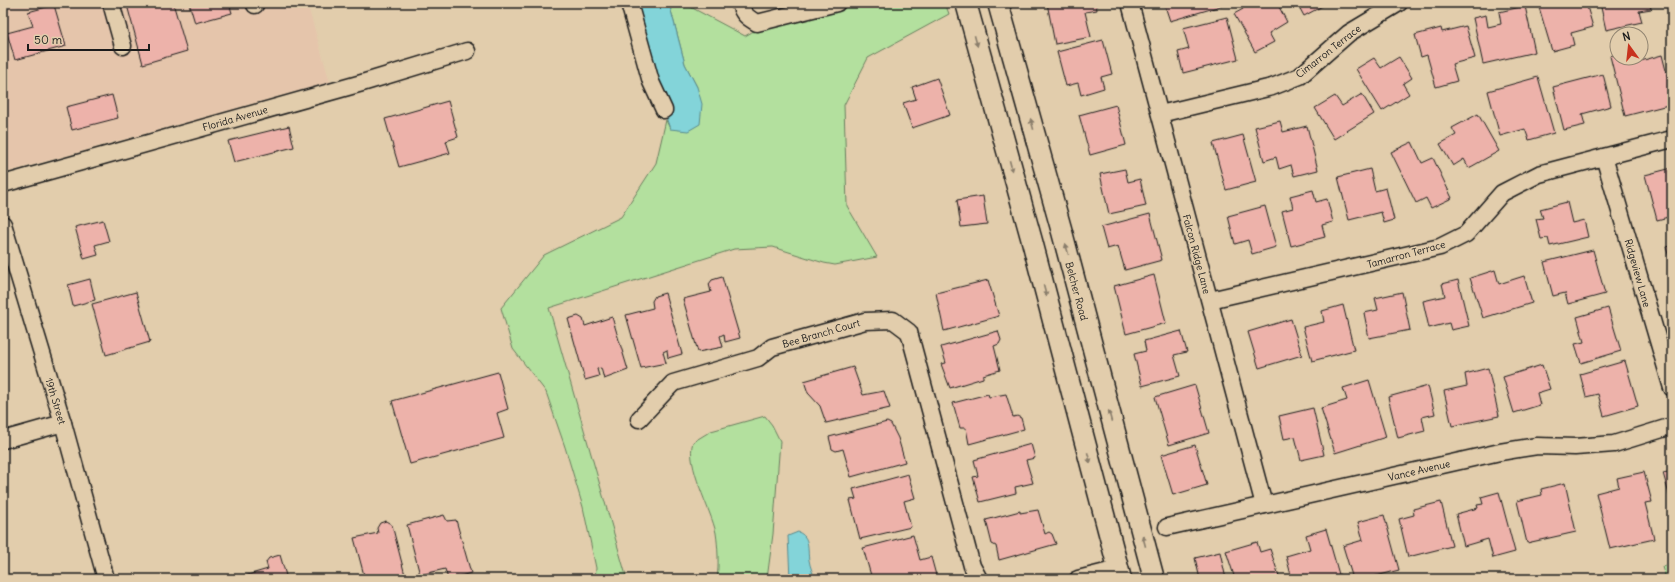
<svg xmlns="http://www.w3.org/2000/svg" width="1675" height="582" font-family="Delius,sans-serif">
<rect width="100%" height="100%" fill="#e2cdac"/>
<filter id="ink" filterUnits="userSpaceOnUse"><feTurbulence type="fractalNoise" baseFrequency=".025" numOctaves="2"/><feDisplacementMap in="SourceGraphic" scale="8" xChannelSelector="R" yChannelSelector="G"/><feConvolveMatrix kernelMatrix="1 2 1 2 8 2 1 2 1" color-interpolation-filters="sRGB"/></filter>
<g filter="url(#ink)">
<path fill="#e5c5ab" d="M3,3h304l23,79 -326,91z"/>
<g fill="#b3e09e" stroke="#687e5d">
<path d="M669,3h14l62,33 58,-33h142l4,11 -81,44 -24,47 3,101 30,51 -42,8 -11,-2 -51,-16 -39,2 -185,59 78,271h-32l1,-11 -13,-61 -18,-60 -19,-55 -33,-43 -12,-41 43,-53 77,-38 35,-54 10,-43 4,9 27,-42 -12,-23z"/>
<path d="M765,416l7,9 8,16 -7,93 -6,45h-50c2,-13 1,-33 -1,-46 -5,-24 -31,-68 -23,-91l18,-11z"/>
<path d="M1672,564v15h-6l-4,-12z"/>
</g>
<g fill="#83d4d9" stroke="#5a8a8d">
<path d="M628,3h41l16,61 12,23 5,17 -2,20 -12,7 -18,-2z"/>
<path d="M798,532c13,5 9,18 11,28 1,7 4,13 6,19h-25l-2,-43z"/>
</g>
<g fill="#edb2aa" stroke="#1c1c1c">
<path d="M135,3h38l14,48 -44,13 -16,-59z"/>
<path d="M189,3h40l3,10 -37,10z"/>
<path d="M1047,3h49l1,7 -12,2 6,25 -36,7z"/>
<path d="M1164,3h56l1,3 -51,15z"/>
<path d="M1240,3h37l10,19 -18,11 5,9 -19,10 -21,-38 9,-5z"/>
<path d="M1297,3h31l-24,13z"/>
<path d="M1541,3h45l7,24 -22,6 3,12 -22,6 -14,-47z"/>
<path d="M1600,3h50l1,6 -12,2 3,11 -36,8z"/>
<path d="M54,5l12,41 -51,14 -8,-27 26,-7 -5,-14z"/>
<path d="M1525,6l10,46 -52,12 -10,-46 13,-3 2,12 13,-3 -2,-12z"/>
<path d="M1227,17l11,42 -55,14 -5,-21 11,-3 -6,-21z"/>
<path d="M1466,26l9,32 -23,6 5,17 -21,6 -9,-32 -6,2 -6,-22 26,-7 1,4z"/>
<path d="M1103,40l9,34 -11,3 3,11 -23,7 -3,-12 -12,3 -9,-34z"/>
<path d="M1617,54v4h19l1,4 25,-7 10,39v10l-47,12 -15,-60z"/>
<path d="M1399,57l13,21 -9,6 6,10 -27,17 -26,-42 18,-11 7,10z"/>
<path d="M1603,74l8,32 -29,8 3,11 -21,5 -11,-43z"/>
<path d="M1538,77l16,56 -25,7 -4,-11 -25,7 -12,-45z"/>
<path d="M937,78l13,37 -38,13 -9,-25 13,-4 -4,-12z"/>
<path d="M1362,94l12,20 -40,25 -19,-31 20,-12 7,10z"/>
<path d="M112,95l6,23 -46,12 -6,-23z"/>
<path d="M448,101l10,36 -12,4 4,12 -51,14 -14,-48z"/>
<path d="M1116,105l10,40 -36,10 -11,-40z"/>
<path d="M1478,114l21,37 -30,17 -5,-9 -11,7 -13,-22 16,-9 -4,-7z"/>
<path d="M1280,121l3,11 24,-6 11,44 -24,6 -3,-11 -12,4 -3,-12 -12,4 -9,-34z"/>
<path d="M289,126l5,21 -60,15 -6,-21z"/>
<path d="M1243,135l13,47 -30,8 -13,-47z"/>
<path d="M1412,142l10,21 11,-5 19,40 -21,10 -5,-10 -10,5 -25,-51z"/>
<path d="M1672,168v48l-15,4 -12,-45z"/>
<path d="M1125,169l3,13 12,-3 6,27 -37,8 -9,-40z"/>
<path d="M1370,169l5,22 11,-3 8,32 -10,3 -3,-11 -32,8 -11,-43z"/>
<path d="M1313,190l3,12 11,-3 6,23 -11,3 3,12 -34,9 -9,-35 11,-3 -3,-12z"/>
<path d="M983,196l4,28 -26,3 -4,-27z"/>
<path d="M1567,202l5,21 12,-3 4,17 -38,9 -2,-8 -7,1 -5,-20 7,-1 -3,-9z"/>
<path d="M1265,206l11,41 -24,7 -4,-14 -13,4 -7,-28z"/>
<path d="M1150,214l12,46 -37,10 -7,-24 -11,3 -6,-22z"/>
<path d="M103,220l6,21 -14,4 3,10 -14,4 -9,-32z"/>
<path d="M1672,245v23l-6,-21z"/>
<path d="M1593,250l12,44 -37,10 -3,-11 -12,3 -9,-34z"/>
<path d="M1495,270l4,14 25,-8 8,27 -49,15 -13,-40z"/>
<path d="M1154,275l12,48 -40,11 -12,-48z"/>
<path d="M722,277l18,61 -15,4 -1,-8 -4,2 3,11 -25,5 -15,-53 28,-7 -2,-8 3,-4z"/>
<path d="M90,279l5,21 -22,6 -5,-21z"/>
<path d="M988,280l11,36 -55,15 -8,-38z"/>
<path d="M1458,280l11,46 -18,4 -2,-7 -20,5 -6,-27 22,-5 -3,-12z"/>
<path d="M136,292l14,50 -44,13 -14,-51z"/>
<path d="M1402,292l8,38 -41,8 -5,-25 14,-3 -3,-12z"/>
<path d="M665,293l17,61 -14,4 -1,-8 -4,2 3,11 -25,5 -15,-53 27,-7 -1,-7 3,-5z"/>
<path d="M1343,305l11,45 -42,11 -9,-34 21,-5 -2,-11z"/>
<path d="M1608,308l13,43 -40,12 -6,-19 9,-2 -7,-25z"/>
<path d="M578,316l5,3 2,7 27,-9 16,53 -24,9 -3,-11 -4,1 2,7 -14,4 -17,-61z"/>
<path d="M1291,319l11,36 -43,13 -11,-36z"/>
<path d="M998,331l3,9 -2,4 -5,2 6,24 -17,5v3l-33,10 -9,-24 5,-1 -5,-16z"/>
<path d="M1181,331l6,21 -13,3 6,21 -38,10 -8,-32 12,-3 -2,-10z"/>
<path d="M1625,361l13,45 -34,10 -6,-22 -12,3 -6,-23z"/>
<path d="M1542,365l8,24 -13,4 3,12 -26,8 -11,-36z"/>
<path d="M853,367l10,28 21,-4 6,17 -64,15 -6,-17 -12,-13 -4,-12z"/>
<path d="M1488,368l11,48 -47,10 -8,-35 23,-5 -2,-12z"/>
<path d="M498,372l10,37 -11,4 7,25 -94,26 -18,-63z"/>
<path d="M1369,380l17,57 -51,16 -14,-45 26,-8 -4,-12z"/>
<path d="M1195,385l14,48 -40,12 -14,-48z"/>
<path d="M1428,386l7,28 -13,3 3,14 -27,7 -10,-41z"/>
<path d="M988,394l1,3 17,-3 7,23 4,-1 4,2 3,11 -55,15 -3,-16h-6l-7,-25z"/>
<path d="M1313,408l11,47 -23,5 -6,-23 -11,2 -5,-23z"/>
<path d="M887,422l4,2 7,14 7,24 -54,15 -8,-28 -7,2 -4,-2 -3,-12z"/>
<path d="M1031,444l4,14 -9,2 7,23 -18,4 1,6 -36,9 -7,-25 5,-1 -4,-16z"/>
<path d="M1195,445l12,40 -34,10 -12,-40z"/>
<path d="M1672,471v34l-9,-32z"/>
<path d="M1644,472l8,30 -7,1 9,36 -44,10 -14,-56 23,-6 -2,-9z"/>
<path d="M908,474l7,24 -11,3 7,26 -51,12 -10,-39 6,-1 -3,-10z"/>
<path d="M1565,483l11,49 -49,11 -10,-42 25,-6 -1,-6z"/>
<path d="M1499,492l16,60 -22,6 -5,-19 -24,7 -8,-32 22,-6 -1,-3 6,-1 -2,-7z"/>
<path d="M1441,502l11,44 -44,11 -9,-38 15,-4 -1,-6z"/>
<path d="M1038,510l7,24 4,-2 3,2 4,10 -57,16 -3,-14 -4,-2 -6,-24 34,-9v2z"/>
<path d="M444,515l3,6 9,-1 15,53 -21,6h-2l-3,-10 -25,6 -13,-50z"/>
<path d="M1384,515l15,55 -34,9h-12l-10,-33 20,-6 -5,-18z"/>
<path d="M386,521l6,4 14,54h-41l-11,-41 24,-5 -1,-5 3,-5z"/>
<path d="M1326,529l14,49 -5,1h-30l-1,-4 -12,4 -6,-23 24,-7 -4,-14z"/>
<path d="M913,535l7,25 11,-3 6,22h-65l-9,-31z"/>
<path d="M1257,542l3,10 10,-3 10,30h-45l-9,-28z"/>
<path d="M1220,552l6,27h-26l-5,-21z"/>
<path d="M280,555l7,24h-46v-2l27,-8 -2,-7 3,-4z"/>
</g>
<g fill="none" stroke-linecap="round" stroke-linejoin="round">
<g stroke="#1c1c1c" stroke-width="19">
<g id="minor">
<path d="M111,3l12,43"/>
<path d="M255,3v2"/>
<path d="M629,3l22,79 13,28"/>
<path d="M740,3c2,11 8,15 17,20l80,-20"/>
<path d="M1130,3l134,502"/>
<path d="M1160,114l112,-27 28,-11 49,-43 50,-30"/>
<path d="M1604,157l68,231"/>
<path d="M3,184l359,-101 105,-32"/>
<path d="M3,224l60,199 43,156"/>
<path d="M1210,300l230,-53 26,-13 36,-41 37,-19 133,-35"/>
<path d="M639,419l34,-36 85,-25 14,-11 93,-26 28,-1 16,12 63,234 7,13"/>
<path d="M3,440l60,-17"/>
<path d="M1167,527l333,-75 37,-6 38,1 39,-3 58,-18"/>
<path d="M1078,579l40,-10"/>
</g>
</g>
<g stroke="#1c1c1c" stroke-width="23">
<g id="major">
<path d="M966,3l66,238 89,338"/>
<path d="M998,3l64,229 92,347"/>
</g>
</g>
<use href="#minor" stroke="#e2cdac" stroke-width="16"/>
<use href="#major" stroke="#e2cdac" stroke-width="20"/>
</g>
<defs><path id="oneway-solid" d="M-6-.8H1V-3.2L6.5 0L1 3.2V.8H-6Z"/></defs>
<g fill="#897d6b">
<use href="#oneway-solid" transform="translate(976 41) rotate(75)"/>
<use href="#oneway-solid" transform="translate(1032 124) rotate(-106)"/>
<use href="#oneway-solid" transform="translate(1011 166) rotate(75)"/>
<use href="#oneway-solid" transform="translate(1067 249) rotate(-105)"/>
<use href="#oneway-solid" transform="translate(1045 291) rotate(75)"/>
<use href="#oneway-solid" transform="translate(1110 416) rotate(-105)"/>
<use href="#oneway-solid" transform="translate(1089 458) rotate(75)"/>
<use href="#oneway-solid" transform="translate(1144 541) rotate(-105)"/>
</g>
</g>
<g text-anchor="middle" stroke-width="3" stroke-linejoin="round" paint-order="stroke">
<g font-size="10" fill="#1c1c1c" stroke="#e2cdac">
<text transform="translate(1328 51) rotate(-38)" y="4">Cimarron Terrace</text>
<text transform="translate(235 118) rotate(-16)" y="4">Florida Avenue</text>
<text transform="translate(1197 254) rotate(75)" y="4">Falcon Ridge Lane</text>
<text transform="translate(1406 254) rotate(-15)" y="4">Tamarron Terrace</text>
<text transform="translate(1638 273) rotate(74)" y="4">Ridgeview Lane</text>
<text transform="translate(1077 291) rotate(75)" y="4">Belcher Road</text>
<text transform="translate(821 333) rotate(-16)" y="4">Bee Branch Court</text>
<text transform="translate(56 401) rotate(73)" y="4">19th Street</text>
<text transform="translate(1419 470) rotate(-13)" y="4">Vance Avenue</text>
</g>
</g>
<rect width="1675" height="582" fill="none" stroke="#e2cdac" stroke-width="16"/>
<rect x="8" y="8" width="1659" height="566" fill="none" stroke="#1c1c1c" stroke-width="1.5" filter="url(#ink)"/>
<g transform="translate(1629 46) rotate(345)"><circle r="19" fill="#e2cdac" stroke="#938672"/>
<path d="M0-3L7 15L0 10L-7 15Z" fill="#c8321e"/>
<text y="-6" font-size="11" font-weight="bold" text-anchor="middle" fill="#1c1c1c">N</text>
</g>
<path d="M28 44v6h121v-6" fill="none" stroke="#1c1c1c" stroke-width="2"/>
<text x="34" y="44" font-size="12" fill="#1c1c1c" stroke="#e2cdac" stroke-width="3" paint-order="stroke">50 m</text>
</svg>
